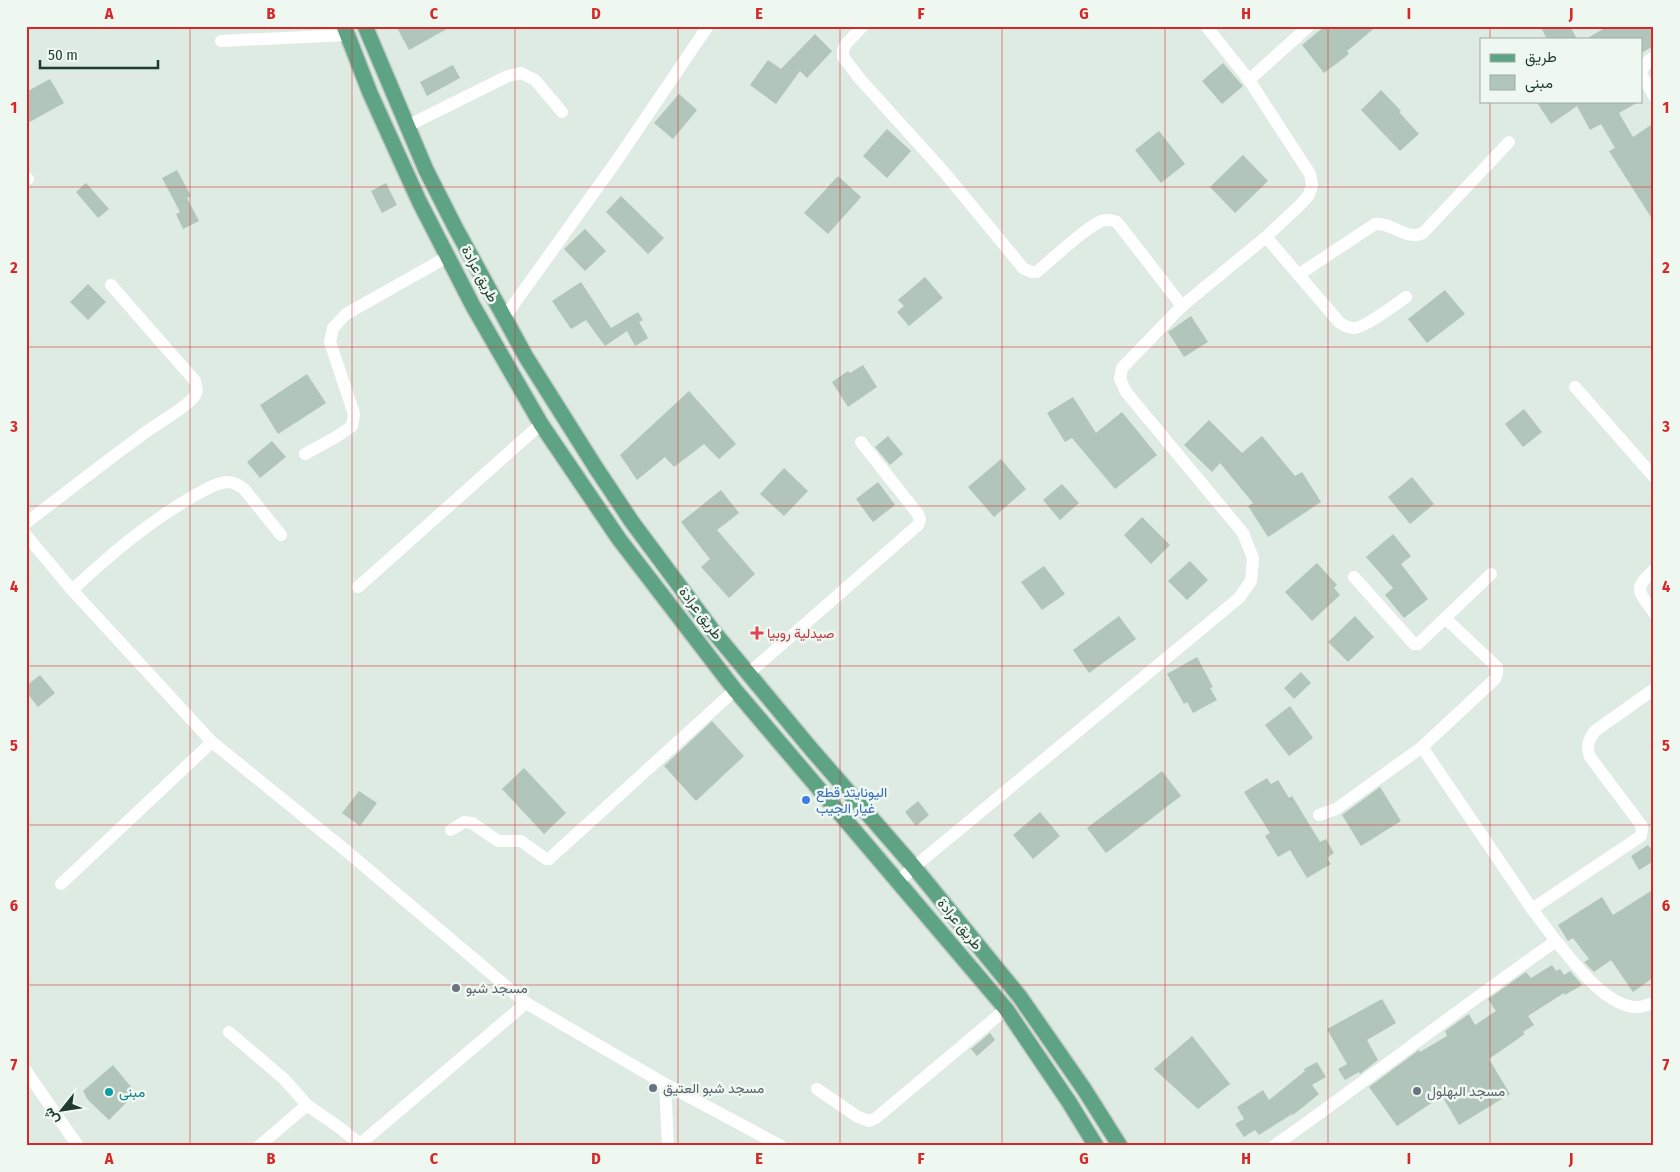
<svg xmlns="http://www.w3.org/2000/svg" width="1680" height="1172" font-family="'Fira Sans Condensed',Vazirmatn,sans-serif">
<rect width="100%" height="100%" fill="#ddebe2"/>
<g fill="#b2c5ba">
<path d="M396,26h56l-43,24z"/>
<path d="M1325,26h52l-30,25 2,3 -25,19 -22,-28z"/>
<path d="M1540,26h30l7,13h-30z"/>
<path d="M1608,26h46v20l-13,7v-14h-55z"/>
<path d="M815,34l17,17 -25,27 -7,-7 -24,33 -26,-19 18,-25 13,9z"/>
<path d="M1223,63l20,23 -21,18 -20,-23z"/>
<path d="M453,65l7,13 -33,18 -7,-14z"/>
<path d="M50,79l14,24 -38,21v-32z"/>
<path d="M1381,90l20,21 -2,1 20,22 -19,17 -39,-41z"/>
<path d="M679,94l18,16 -24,29 -19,-16z"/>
<path d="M1536,101h104l-21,12 14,24 21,-14v99l-45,-71 6,-3 -14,-24 -11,6 -13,-24 -26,18z"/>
<path d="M887,129l24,22 -24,27 -24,-22z"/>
<path d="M1159,131l26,33 -24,19 -26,-33z"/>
<path d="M1243,155l25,26 -33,32 -25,-26z"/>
<path d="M177,170l14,26 -4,2 12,23 -16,8 -7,-15 4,-2 -18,-34z"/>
<path d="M838,176l23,21 -33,37 -24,-21z"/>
<path d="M86,183l23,26 -11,9 -22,-26z"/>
<path d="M386,183l11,22 -15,8 -11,-22z"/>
<path d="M621,196l43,42 -16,16 -42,-42z"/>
<path d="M585,229l21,22 -21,20 -21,-22z"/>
<path d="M925,277l18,21 -34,28 -12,-14 7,-6 -6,-6z"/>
<path d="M581,282l30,46 27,-16 5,8 -4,2 9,16 -13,8 -8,-15 -22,15 -19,-26 -15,9 -19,-28z"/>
<path d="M88,284l18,18 -18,18 -18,-18z"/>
<path d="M1445,290l20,24 -38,29 -19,-24z"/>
<path d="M1191,316l17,26 -24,15 -16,-25z"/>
<path d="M863,365l14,22 -29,20 -16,-25 16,-11 2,2z"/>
<path d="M307,374l19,29 -48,31 -18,-29z"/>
<path d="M689,391l47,53 -17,15 -15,-15 -30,23 -9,-10 -28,23 -17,-25z"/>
<path d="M1073,397l23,36 26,-21 35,43 -42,34 -43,-51 -7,4 -18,-29z"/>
<path d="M1524,409l18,23 -19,15 -18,-23z"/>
<path d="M1209,420l33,33 20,-17 33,40 7,-4 19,30 -53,35 -20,-31 5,-3 -33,-40 -8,9 -28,-27z"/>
<path d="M888,436l15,18 -13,11 -15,-18z"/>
<path d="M272,441l14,16 -26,21 -13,-16z"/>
<path d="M1001,459l25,30 -32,28 -26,-30z"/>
<path d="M784,468l24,23 -24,25 -24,-22z"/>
<path d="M1412,477l22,27 -24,20 -22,-27z"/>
<path d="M878,482l17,23 -22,17 -17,-23z"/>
<path d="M1062,484l17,19 -19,17 -17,-20z"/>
<path d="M721,490l18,23 -22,17 38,44 -26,24 -28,-31 9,-8 -29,-37z"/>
<path d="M1142,517l28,28 -19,19 -27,-29z"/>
<path d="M1393,534l18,22 -10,8 27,35 -24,19 -19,-23 8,-7 -27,-31z"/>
<path d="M1190,561l18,19 -21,20 -19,-19z"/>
<path d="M1317,563l20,22 -3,3 6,7 -28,26 -27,-29z"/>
<path d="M1044,566l21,28 -23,16 -21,-28z"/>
<path d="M1119,616l17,23 -47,34 -16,-23z"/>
<path d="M1355,616l19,21 -26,25 -20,-20z"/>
<path d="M1197,657l16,30 -3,1 7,12 -24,13 -6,-11 -3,2 -17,-30z"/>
<path d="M1301,672l10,11 -17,16 -10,-11z"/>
<path d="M40,675l15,18 -17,14 -12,-15v-6z"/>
<path d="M1290,706l23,32 -24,18 -24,-31z"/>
<path d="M712,721l32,35 -48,45 -32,-35z"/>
<path d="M524,768l42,45 -22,21 -42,-45z"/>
<path d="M1162,771l19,25 -75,57 -19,-25z"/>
<path d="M1267,778l4,6 7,-4 11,18 3,-2 28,46 6,-3 8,14 -7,5 4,6 -24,14 -17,-28 -12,7 -13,-21 5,-3 -26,-41z"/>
<path d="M1380,787l21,34 -40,25 -19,-31z"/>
<path d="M359,791l18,12 -17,23 -18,-13z"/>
<path d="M918,801l11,14 -13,11 -11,-14z"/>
<path d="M1040,812l20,24 -27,23 -20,-24z"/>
<path d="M1648,845l6,9v7l-15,9 -8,-14z"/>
<path d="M1654,889v88l-21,15 -22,-32 -17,12 -10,-10 5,-3 -16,-21 -5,3 -10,-16 44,-28 11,18z"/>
<path d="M1552,965l4,6 4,-2 4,6 6,-4 12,14 -17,10 -1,-2 -36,23 6,9 -11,7 2,2 -36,25 21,35 -51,31 -17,-29 -45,30 -28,-39 50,-37 1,2 27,-16 -2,-5 24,-17 6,11 21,-14 -8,-12 38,-27 5,6z"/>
<path d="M1382,999l14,24 -29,17 11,20 -18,14 -1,-2 -14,8 -7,-11 9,-5 -20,-35z"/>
<path d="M990,1033l5,7 -18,16 -6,-7z"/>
<path d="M1192,1036l38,48 -32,25 -44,-40z"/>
<path d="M1317,1062l9,15 -14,8 7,9 -26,21 -1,-1 -33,21 -4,-5 -11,7 -9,-13 9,-5 -7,-12 26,-17 6,10 36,-29 -1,-2z"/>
<path d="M113,1065l23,28 -27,27 -21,-20 -5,-9z"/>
</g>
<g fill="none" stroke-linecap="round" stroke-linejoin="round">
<g stroke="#c0c8c4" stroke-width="18">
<g id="primary">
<path d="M344,26l26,67 49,108 54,105 68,118 78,115 116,151 271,319 63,93 27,44"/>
<path d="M365,26l61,144 29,57 71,130 70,111 36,54 81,109 99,119 102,117 106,130 64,92 36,57"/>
</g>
</g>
<g stroke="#fff" stroke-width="12">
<path d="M863,26l-17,18 -3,6v7l4,5 13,17 84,93 79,96 8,4h6c15,-13 48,-44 64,-51 6,-2 10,-1 16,1l65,84"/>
<path d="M1206,26l43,54"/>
<path d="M221,41l126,-6"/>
<path d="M1641,71l7,-10 6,-4"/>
<path d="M1641,74l13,22"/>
<path d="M407,126l101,-50 13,-3 14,7 27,32"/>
<path d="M26,177l2,2"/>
<path d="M1266,237l73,85c4,3 9,6 15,6 10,0 42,-24 52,-31"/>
<path d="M1298,275l77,-51c17,-2 31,17 48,9l86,-91"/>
<path d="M504,318l111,-155 93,-137"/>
<path d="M1575,387l79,90"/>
<path d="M305,454l31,-17 16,-11 2,-12 -24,-72 3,-14 13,-14 101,-57"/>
<path d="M26,523c40,-31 79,-61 120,-91 12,-9 39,-24 47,-34 5,-6 4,-10 2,-17l-84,-96"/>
<path d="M26,535l46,55 140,152 132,107 182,154 139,81 116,62"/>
<path d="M1654,570c-22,20 -15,21 0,43"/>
<path d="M1354,577l60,67h4l73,-70"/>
<path d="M358,587l183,-163"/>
<path d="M72,590c38,-35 75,-67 120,-93 11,-6 23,-14 35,-15 7,0 12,3 17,7l37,46"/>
<path d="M749,673l169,-148 2,-5 -2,-6 -57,-72"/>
<path d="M1422,747l73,-68 2,-5v-7l-52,-49"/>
<path d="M1319,815l17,-6 86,-62 110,162 24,32"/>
<path d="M451,830l13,-8 8,1 26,18h23l25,18h3l186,-169"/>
<path d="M898,882l16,-15 325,-269 12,-17 2,-23 -10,-25 -117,-141 -6,-13 2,-11 60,-62 84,-69 34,-32 9,-10 3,-10 -2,-11 -61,-94 60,-54"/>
<path d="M61,884l151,-142"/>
<path d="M1532,909l109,-73 1,-10 -52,-69c-4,-10 -2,-17 5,-26l59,-42"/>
<path d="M229,1032l55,47 23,26 33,23 20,16 166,-141"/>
<path d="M26,1071l52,75"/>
<path d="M665,1084l3,62"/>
<path d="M817,1089l41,28 11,4 7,-3 130,-109"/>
<path d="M259,1146l48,-41"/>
<path d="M1274,1146c95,-67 187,-139 282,-205 18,21 51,68 83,66 4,0 10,-3 15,-4"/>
</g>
<use href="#primary" stroke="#5ea484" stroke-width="15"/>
</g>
<path fill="none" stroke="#d62828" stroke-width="1" stroke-opacity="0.55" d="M190,26v1120M352,26v1120M515,26v1120M678,26v1120M840,26v1120M1002,26v1120M1165,26v1120M1328,26v1120M1490,26v13M1490,101v1045M26,187h1628M26,347h1628M26,506h1628M26,666h1628M26,825h1628M26,985h1628"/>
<path fill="#e0444e" stroke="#eef7f0" stroke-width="2" d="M754.5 625.5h5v5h5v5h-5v5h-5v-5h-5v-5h5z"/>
<circle fill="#3f7fe0" stroke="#eef7f0" stroke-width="2" cx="806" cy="800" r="5"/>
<g fill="#6b7280" stroke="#eef7f0" stroke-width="2">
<circle cx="456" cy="988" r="5"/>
<circle cx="653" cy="1088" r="5"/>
<circle cx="1417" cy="1091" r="5"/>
</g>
<circle fill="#0f9aa8" stroke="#eef7f0" stroke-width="2" cx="109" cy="1092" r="5"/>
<g text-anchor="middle" stroke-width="5" stroke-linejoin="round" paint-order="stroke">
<g font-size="14" fill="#1e3b2d" stroke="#eef7f0">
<text transform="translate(480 274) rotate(62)" y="5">طريق عرادة</text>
<text transform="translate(701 613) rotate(53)" y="5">طريق عرادة</text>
<text transform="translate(960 924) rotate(51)" y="5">طريق عرادة</text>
</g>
<g font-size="14" fill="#be3a42" stroke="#eef7f0" text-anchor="start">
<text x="767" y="638">صيدلية روبيا</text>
</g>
<g font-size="14" fill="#366cbe" stroke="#eef7f0" text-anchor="start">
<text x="816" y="797">اليونايتد قطع<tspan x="816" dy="16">غيار الجيب</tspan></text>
</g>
<g font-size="14" fill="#5b616d" stroke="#eef7f0" text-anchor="start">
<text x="466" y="993">مسجد شبو</text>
<text x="663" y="1093">مسجد شبو العتيق</text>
<text x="1427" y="1096">مسجد البهلول</text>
</g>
<g font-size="14" fill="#0d838f" stroke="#eef7f0" text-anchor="start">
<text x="119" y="1097">مبنى</text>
</g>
</g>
<rect width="1680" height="1172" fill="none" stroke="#eef7f0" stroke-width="55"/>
<rect x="1480" y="38" width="162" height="65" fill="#eef7f0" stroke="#9baca2"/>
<rect x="1490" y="54" width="25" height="8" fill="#5ea484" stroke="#9baca2"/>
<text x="1525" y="62" font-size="15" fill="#1e3b2d">طريق</text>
<rect x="1490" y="75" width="25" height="15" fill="#b2c5ba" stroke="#9baca2"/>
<text x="1525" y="88" font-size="15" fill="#1e3b2d">مبنى</text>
<g transform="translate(62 1110) rotate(240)" stroke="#eef7f0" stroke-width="4" paint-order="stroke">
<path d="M0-4L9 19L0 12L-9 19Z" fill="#1e3b2d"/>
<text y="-8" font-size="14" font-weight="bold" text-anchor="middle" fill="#1e3b2d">ش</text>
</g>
<path d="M40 60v8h118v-8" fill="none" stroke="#1e3b2d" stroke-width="2.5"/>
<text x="48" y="60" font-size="15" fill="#1e3b2d" stroke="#eef7f0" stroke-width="4" paint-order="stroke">50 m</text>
<rect x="28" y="28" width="1624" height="1116" fill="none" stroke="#d62828" stroke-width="2"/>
<g font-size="16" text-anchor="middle" font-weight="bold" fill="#d62828">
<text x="109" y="19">A</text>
<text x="271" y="19">B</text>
<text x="434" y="19">C</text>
<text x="596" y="19">D</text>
<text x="759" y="19">E</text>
<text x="921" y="19">F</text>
<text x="1084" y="19">G</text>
<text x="1246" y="19">H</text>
<text x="1409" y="19">I</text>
<text x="1571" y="19">J</text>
<text x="14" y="113">1</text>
<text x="1666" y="113">1</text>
<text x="14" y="273">2</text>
<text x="1666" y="273">2</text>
<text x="14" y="432">3</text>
<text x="1666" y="432">3</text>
<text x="14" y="592">4</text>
<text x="1666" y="592">4</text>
<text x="14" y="751">5</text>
<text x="1666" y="751">5</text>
<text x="14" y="911">6</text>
<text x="1666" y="911">6</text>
<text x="14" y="1070">7</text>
<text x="1666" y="1070">7</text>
<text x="109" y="1164">A</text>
<text x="271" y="1164">B</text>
<text x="434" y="1164">C</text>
<text x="596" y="1164">D</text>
<text x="759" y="1164">E</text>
<text x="921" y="1164">F</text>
<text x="1084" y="1164">G</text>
<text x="1246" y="1164">H</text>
<text x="1409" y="1164">I</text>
<text x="1571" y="1164">J</text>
</g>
</svg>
